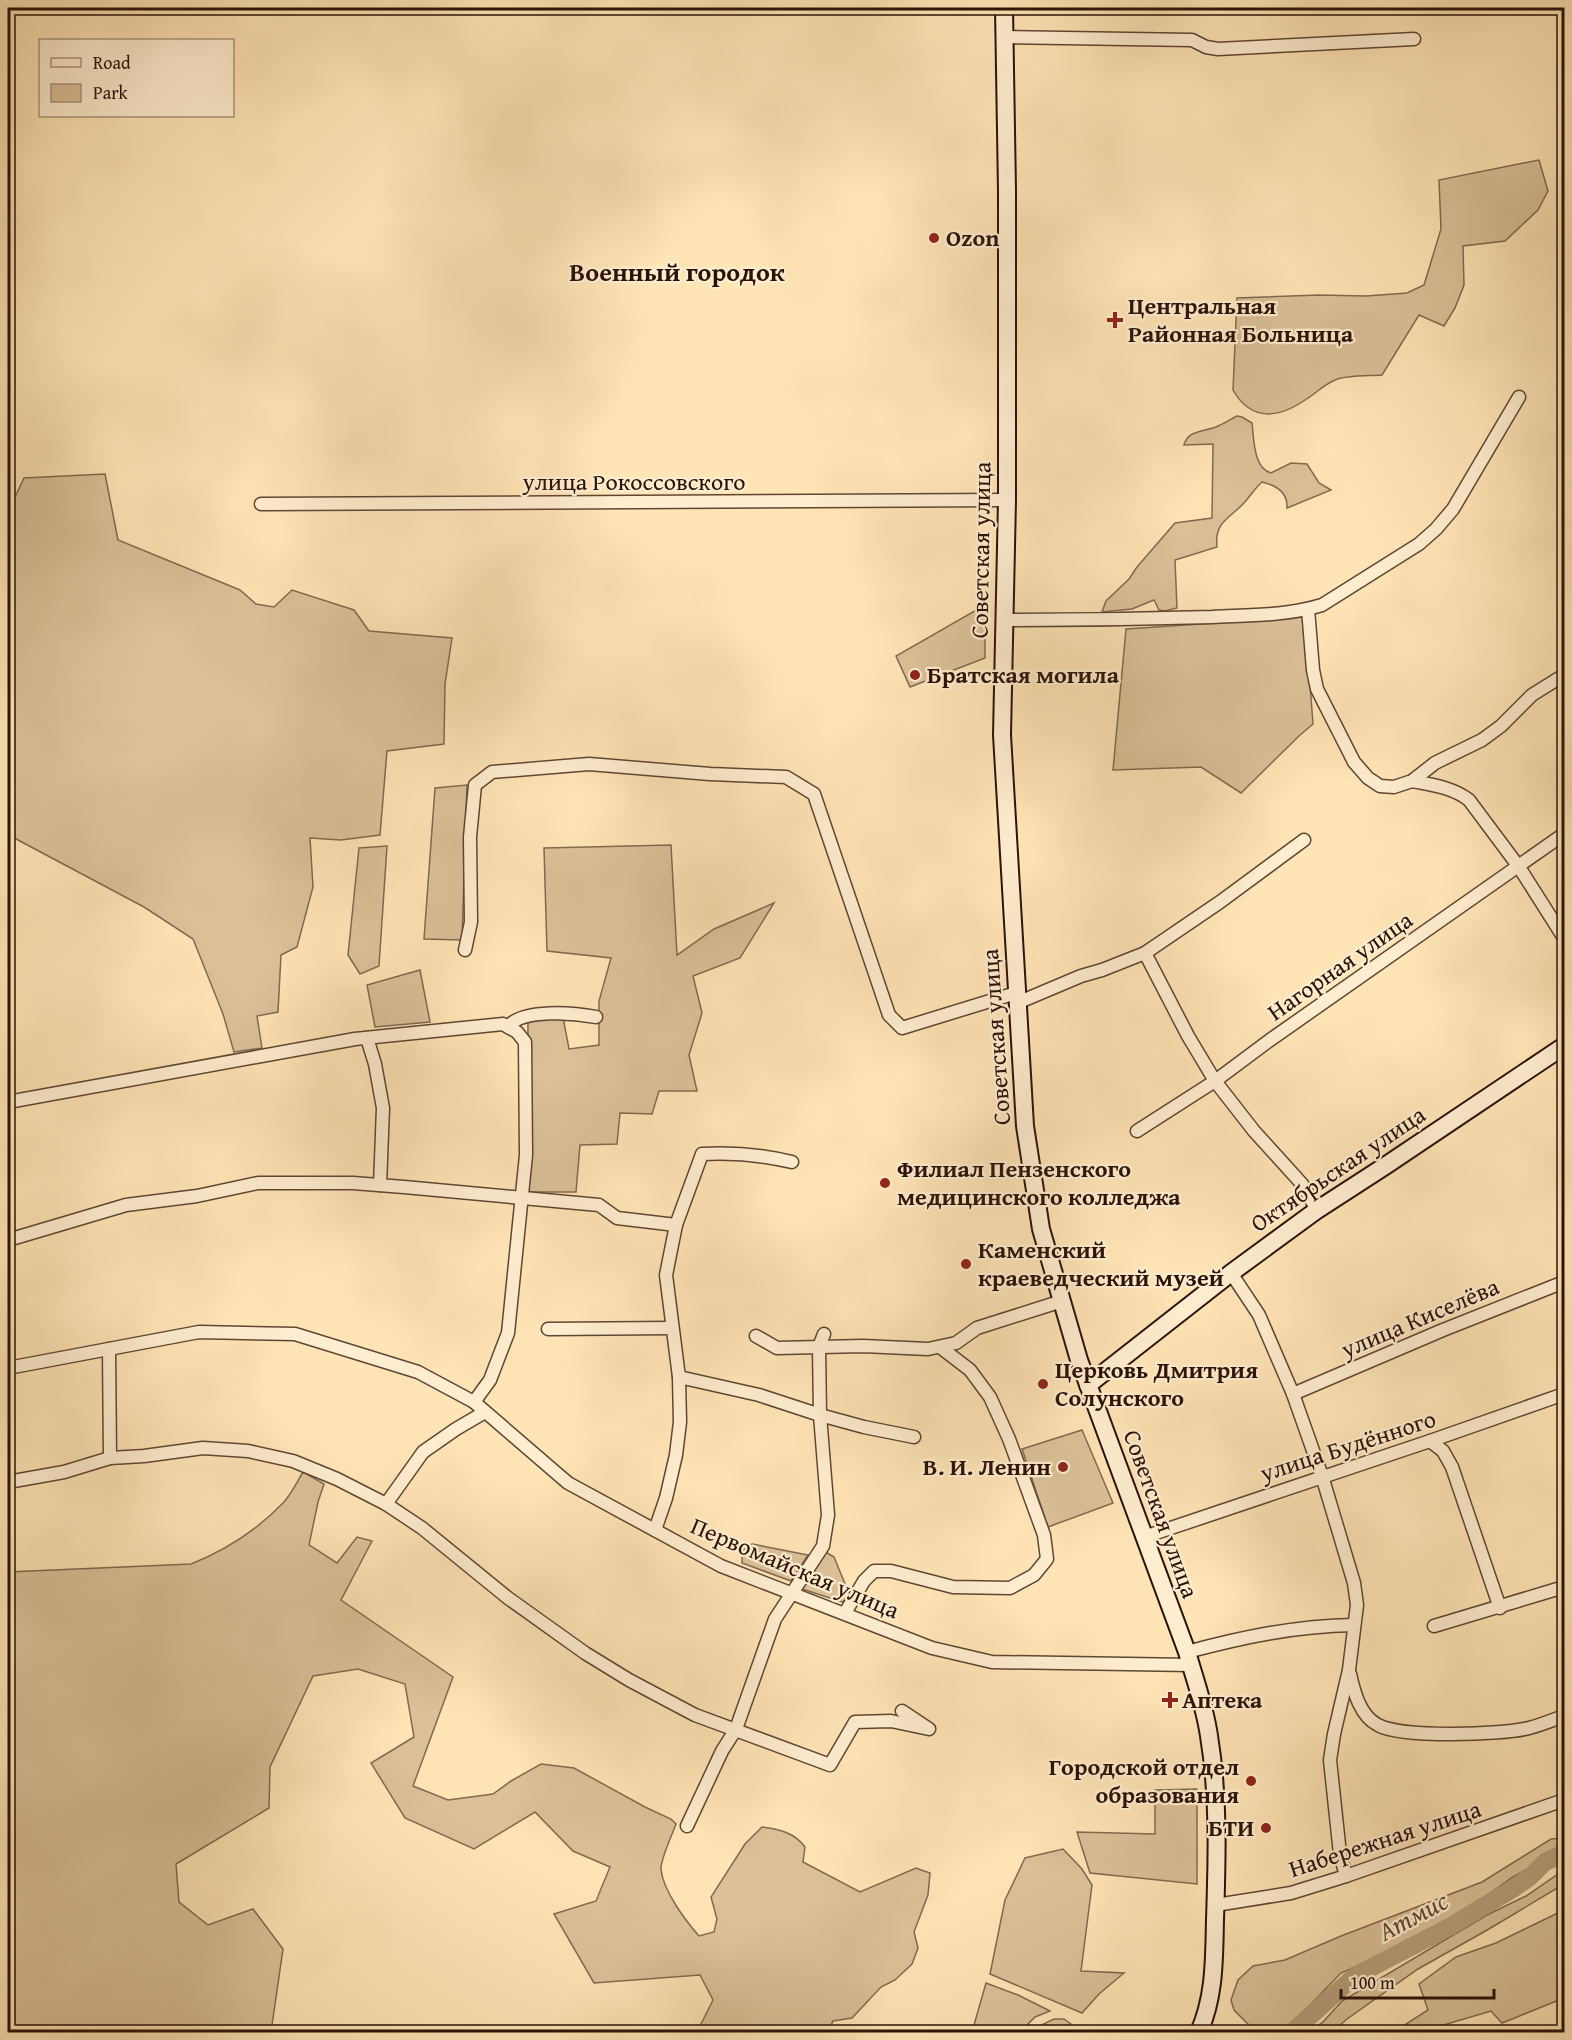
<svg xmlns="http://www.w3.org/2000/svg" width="1572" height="2040" font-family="'Gentium Book Plus',serif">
<rect width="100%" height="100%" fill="#ffe4b5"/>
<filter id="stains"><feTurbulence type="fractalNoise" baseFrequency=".00333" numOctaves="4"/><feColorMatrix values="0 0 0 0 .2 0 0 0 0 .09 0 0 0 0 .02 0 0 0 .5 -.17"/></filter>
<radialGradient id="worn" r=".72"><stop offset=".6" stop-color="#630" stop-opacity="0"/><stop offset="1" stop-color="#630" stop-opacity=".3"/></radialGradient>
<g fill="#dbc098" stroke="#826950" stroke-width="1.5">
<path d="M1539,160l9,31 -10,19 -33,31 -42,5 1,39 -9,23 -11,18 -25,-11 -37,60c-13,1 -36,0 -47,5 -10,4 -19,13 -27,18 -28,20 -56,25 -75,-8l4,-92 82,-3 47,1 41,-3 17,-8 17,-56 -2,-49z"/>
<path d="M1237,416l5,1 10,6c2,15 1,45 19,50l20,-10 16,1 12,19 12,7 -44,18c1,-16 -12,-23 -25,-26 -8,7 -12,15 -19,22 -13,14 -29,18 -26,43l-42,13 2,48 -12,3 -6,-1 -5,-10 -22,9 -30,3 4,-11 23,-22 8,-12 38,-44 37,-5 1,-74 -29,1c4,-16 22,-13 34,-19 7,-3 13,-7 19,-10z"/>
<path d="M105,474l13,66 122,50 16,14 18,3 18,-17 62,20 15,21 83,7 -7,46 -1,60 -57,7 -7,84 -39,5 -31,-2 3,49 -16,60 -16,8 -3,57 -21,4 5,32 -28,4 -11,-38 -30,-75 -49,-32 -126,-67 -10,-8v-320l16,-34z"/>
<path d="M985,605v53l-75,29 -14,-31z"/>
<path d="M1305,617l8,107 -14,12 -58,57 -40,-26 -88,3 13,-141z"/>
<path d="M467,785l-5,155 -38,-1 11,-151z"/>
<path d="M671,845l6,110 37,-26 60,-26 -34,55 -47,18 9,37 -13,42 8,36h-38l-7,23 -32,-1 -3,31 -37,1 -4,47h-49l1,-172 35,-3 6,32 30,-4v-44l12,-43 -64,-7 -3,-103z"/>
<path d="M387,846l-8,120 -19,8 -12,-19 11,-107z"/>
<path d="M420,970l10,52 -55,5 -8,-42z"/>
<path d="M1082,1430l31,73 -65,24 -26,-78z"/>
<path d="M303,1472l21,12 -6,18 -9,43 28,18 20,-26 15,4 -31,59 112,77 -40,109 35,14 45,-6 18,-13 30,-17 33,4 71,39 26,12 5,5c-4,11 -16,36 -15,46 3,22 24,50 38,66l15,-4 3,-13 -6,-22 34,-53 17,-17c17,2 33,6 43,20l-2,15 57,30 56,-24 14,5 -2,22 -14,37 4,16 -6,16 -17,16 -14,7 -29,31 -19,3 -5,11h-131l16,-32 -13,-25 -106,8 -40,-69 42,-13 14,-34 -37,-16 -38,-39 -61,37 -69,-31 -34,-55 43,-26 -9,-53 -47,-15 -45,7 -43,91 -1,41 -93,56 3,38 29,23 45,-16 30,40 -12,83h-259c2,-10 2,-23 -4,-32v-428l183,-8c35,-14 65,-33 92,-61 8,-8 14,-21 20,-31z"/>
<path d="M752,1544l56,11 -17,26 -49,-18v-12z"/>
<path d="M824,1551l10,6 16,39 -8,6 -43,-14z"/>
<path d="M1197,1789v95l-107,-11 -13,-41 78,2v-44z"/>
<path d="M1564,1838v12l-18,3 -13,13 -20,11 -53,37 -32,19 -87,40 -57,59h-28l-22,-22 -3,-10 7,-20 15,-14 32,-6 56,-24 141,-54 69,-43z"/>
<path d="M1063,1849l19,20 10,16 -11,86 43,2 -25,21 -17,19 -92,-39 15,-74 20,-42z"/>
<path d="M1564,1870v14l-75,45 -71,40 -71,50 -15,13h-24l15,-10 19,-21 145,-86 39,-19z"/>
<path d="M1564,1910v88l-62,25 -11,-12 -61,18 -5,3h-27l2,-4 28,-18 -9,-26 37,-27 40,-14z"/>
<path d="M986,1983l32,12 32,16 -15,6 -15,15h-48z"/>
<path d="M1054,2019h10l18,13h-50l3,-4z"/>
</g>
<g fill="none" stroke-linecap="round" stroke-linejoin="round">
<path stroke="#b79d7a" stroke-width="18" d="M1292,2032l63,-56 96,-50 63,-38 16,-11 15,-15 19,-9"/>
<g stroke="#5f4633" stroke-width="15">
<g id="street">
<path d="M1006,37l186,3 14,7 12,2 196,-10"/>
<path d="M261,504l746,-4"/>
<path d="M1308,609l5,61 4,19 37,73 14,16 12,8 14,1 18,-6 23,-18 47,-23 19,-14 31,-31 32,-20"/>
<path d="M1004,620c69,0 138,-1 208,-3 37,-2 74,-1 110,-12l97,-61 17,-15 17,-20 66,-112"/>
<path d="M1412,781c20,4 40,6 57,19l50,67 45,71"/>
<path d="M465,950l6,-28 -1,-85 5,-52 17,-13 97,-8 121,10 76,3 28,17 75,221 13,13 114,-35"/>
<path d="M1145,953l43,83 27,45 39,50 48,53 15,26"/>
<path d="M1017,1003l64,-27 21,-6 43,-17 75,-51 84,-62"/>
<path d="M508,1027c14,-19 67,-14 88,-10"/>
<path d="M367,1038l8,26 8,44 -3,77"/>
<path d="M8,1102l347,-63 148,-15 14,8 8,10 1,113 -18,178 -18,47 -16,22"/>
<path d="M1137,1131l78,-50 55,-41 294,-206"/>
<path d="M8,1240l118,-35 71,-9 61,-13h95l51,4 195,18 18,13 59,7"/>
<path d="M1231,1273l28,42 34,79 29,82 32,107 3,22 -8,65 -15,64 -4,26 10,94 6,22"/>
<path d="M548,1329l124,-1"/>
<path d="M756,1336l21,12 86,-2 65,3 28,-6 21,-15 85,-27"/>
<path d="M109,1349l1,109"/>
<path d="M8,1368l191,-36 96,2 123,38 56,30 94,81 153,83 211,82 60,14 199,3"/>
<path d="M679,1377l80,18 61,20 44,12 50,10"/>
<path d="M1293,1394l150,-64 121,-48"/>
<path d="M1430,1441l13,10 9,16 48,141"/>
<path d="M8,1482l56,-10 46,-14 34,-2 59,-8 45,3 45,10 44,18 49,25 36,24 86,70 77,55 44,27 66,35 135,50 25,-43 36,-1 38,8 -27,-18"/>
<path d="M386,1504l37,-52 33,-23 29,-17"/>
<path d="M655,1530l11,-32 10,-43 4,-33 -1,-45 -13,-102 10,-50 26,-71c31,-2 60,1 90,8"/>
<path d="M1144,1537l286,-96 134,-47"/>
<path d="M845,1613l19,-32 10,-10h17l62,16 57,1 24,-13 13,-16 -3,-24 -35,-96 -19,-42 -20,-27 -30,-23"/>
<path d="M1434,1626l130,-39"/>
<path d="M1187,1652c56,-15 108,-26 167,-27"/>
<path d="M1350,1674c4,18 10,42 28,51 22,13 125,10 151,3 12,-3 24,-8 35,-12"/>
<path d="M687,1826l35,-75 14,-22 39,-110 48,-73 5,-31 -8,-100 -1,-68 5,-13"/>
<path d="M1216,1905l75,-12 55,-17 218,-76"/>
</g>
</g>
<g stroke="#2a1208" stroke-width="20">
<g id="secondary">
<path d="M1004,8l3,183v309l-5,235 23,391 16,103 38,131 108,292c8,28 18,55 22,84 10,61 8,122 6,184 -1,39 0,76 -16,112"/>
<path d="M1088,1385l143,-112 86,-63 68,-44 179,-120"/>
</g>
</g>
<use href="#street" stroke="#ffedcf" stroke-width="12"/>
<use href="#secondary" stroke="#ffedcf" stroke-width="16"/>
</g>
<g fill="#8f2418" stroke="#ffedcf" stroke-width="2">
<circle cx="934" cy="238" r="6"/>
<path d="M1112 311h6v6h6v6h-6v6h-6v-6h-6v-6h6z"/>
<circle cx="915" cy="675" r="6"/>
<circle cx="885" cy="1183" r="6"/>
<circle cx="966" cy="1264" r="6"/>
<circle cx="1043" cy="1384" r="6"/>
<circle cx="1063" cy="1467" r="6"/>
<path d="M1167 1691h6v6h6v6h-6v6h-6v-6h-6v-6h6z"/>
<circle cx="1251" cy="1781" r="6"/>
<circle cx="1266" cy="1828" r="6"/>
</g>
<g text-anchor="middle" stroke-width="4.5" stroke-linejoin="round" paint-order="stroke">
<g font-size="24" font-weight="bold" fill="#2a1208" stroke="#ffedcf" text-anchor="start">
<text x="946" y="246">Ozon</text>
<text x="1128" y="314">Центральная<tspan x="1128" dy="28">Районная Больница</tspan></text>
<text x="927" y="683">Братская могила</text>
<text x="897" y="1177">Филиал Пензенского<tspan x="897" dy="28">медицинского колледжа</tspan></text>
<text x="978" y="1258">Каменский<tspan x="978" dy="28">краеведческий музей</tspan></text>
<text x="1055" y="1378">Церковь Дмитрия<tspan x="1055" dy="28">Солунского</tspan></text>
<text x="1051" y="1475" text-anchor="end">В. И. Ленин</text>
<text x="1182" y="1708">Аптека</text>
<text x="1239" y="1775" text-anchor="end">Городской отдел<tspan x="1239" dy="28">образования</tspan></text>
<text x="1254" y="1836" text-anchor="end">БТИ</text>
</g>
<g font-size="24" fill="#2a1208" stroke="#ffedcf">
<text x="634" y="490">улица Рокоссовского</text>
<text transform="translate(981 550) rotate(-89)" y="8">Советская улица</text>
<text transform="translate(1340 966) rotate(-35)" y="8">Нагорная улица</text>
<text transform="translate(996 1037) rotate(-94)" y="8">Советская улица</text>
<text transform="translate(1338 1169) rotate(-34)" y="8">Октябрьская улица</text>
<text transform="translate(1420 1318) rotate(-23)" y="8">улица Киселёва</text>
<text transform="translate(1348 1446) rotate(-18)" y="8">улица Будённого</text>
<text transform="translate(1161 1514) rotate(70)" y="8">Советская улица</text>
<text transform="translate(795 1568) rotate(23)" y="8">Первомайская улица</text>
<text transform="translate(1385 1839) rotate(-18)" y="8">Набережная улица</text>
</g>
<g font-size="26" font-weight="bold" fill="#2a1208" stroke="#ffedcf">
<text x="677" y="281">Военный городок</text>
</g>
<g font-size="26" font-style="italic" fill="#624a36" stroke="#ffedcf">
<text transform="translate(1413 1916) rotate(-28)" y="9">Атмис</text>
</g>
</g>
<rect width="1572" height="2040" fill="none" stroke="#ffe4b5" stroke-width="30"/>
<rect x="9" y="9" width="1554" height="2022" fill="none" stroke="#2a1208" stroke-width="3"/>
<rect x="15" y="15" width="1542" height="2010" fill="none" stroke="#2a1208" stroke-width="1.5"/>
<rect x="39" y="39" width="195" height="78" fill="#ffedcf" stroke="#aa957f" stroke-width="1.5"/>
<rect x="51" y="58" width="30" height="9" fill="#ffedcf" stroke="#aa957f" stroke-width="1.5"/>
<text x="93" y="69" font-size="18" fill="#2a1208">Road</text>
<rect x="51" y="84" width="30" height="18" fill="#dbc098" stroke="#aa957f" stroke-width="1.5"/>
<text x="93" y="99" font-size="18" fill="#2a1208">Park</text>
<path d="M1341 1989v9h153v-9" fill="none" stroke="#2a1208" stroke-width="3"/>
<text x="1350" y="1989" font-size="18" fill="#2a1208" stroke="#ffedcf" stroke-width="4.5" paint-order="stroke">100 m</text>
<rect width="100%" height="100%" filter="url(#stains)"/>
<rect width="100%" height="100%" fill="url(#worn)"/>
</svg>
